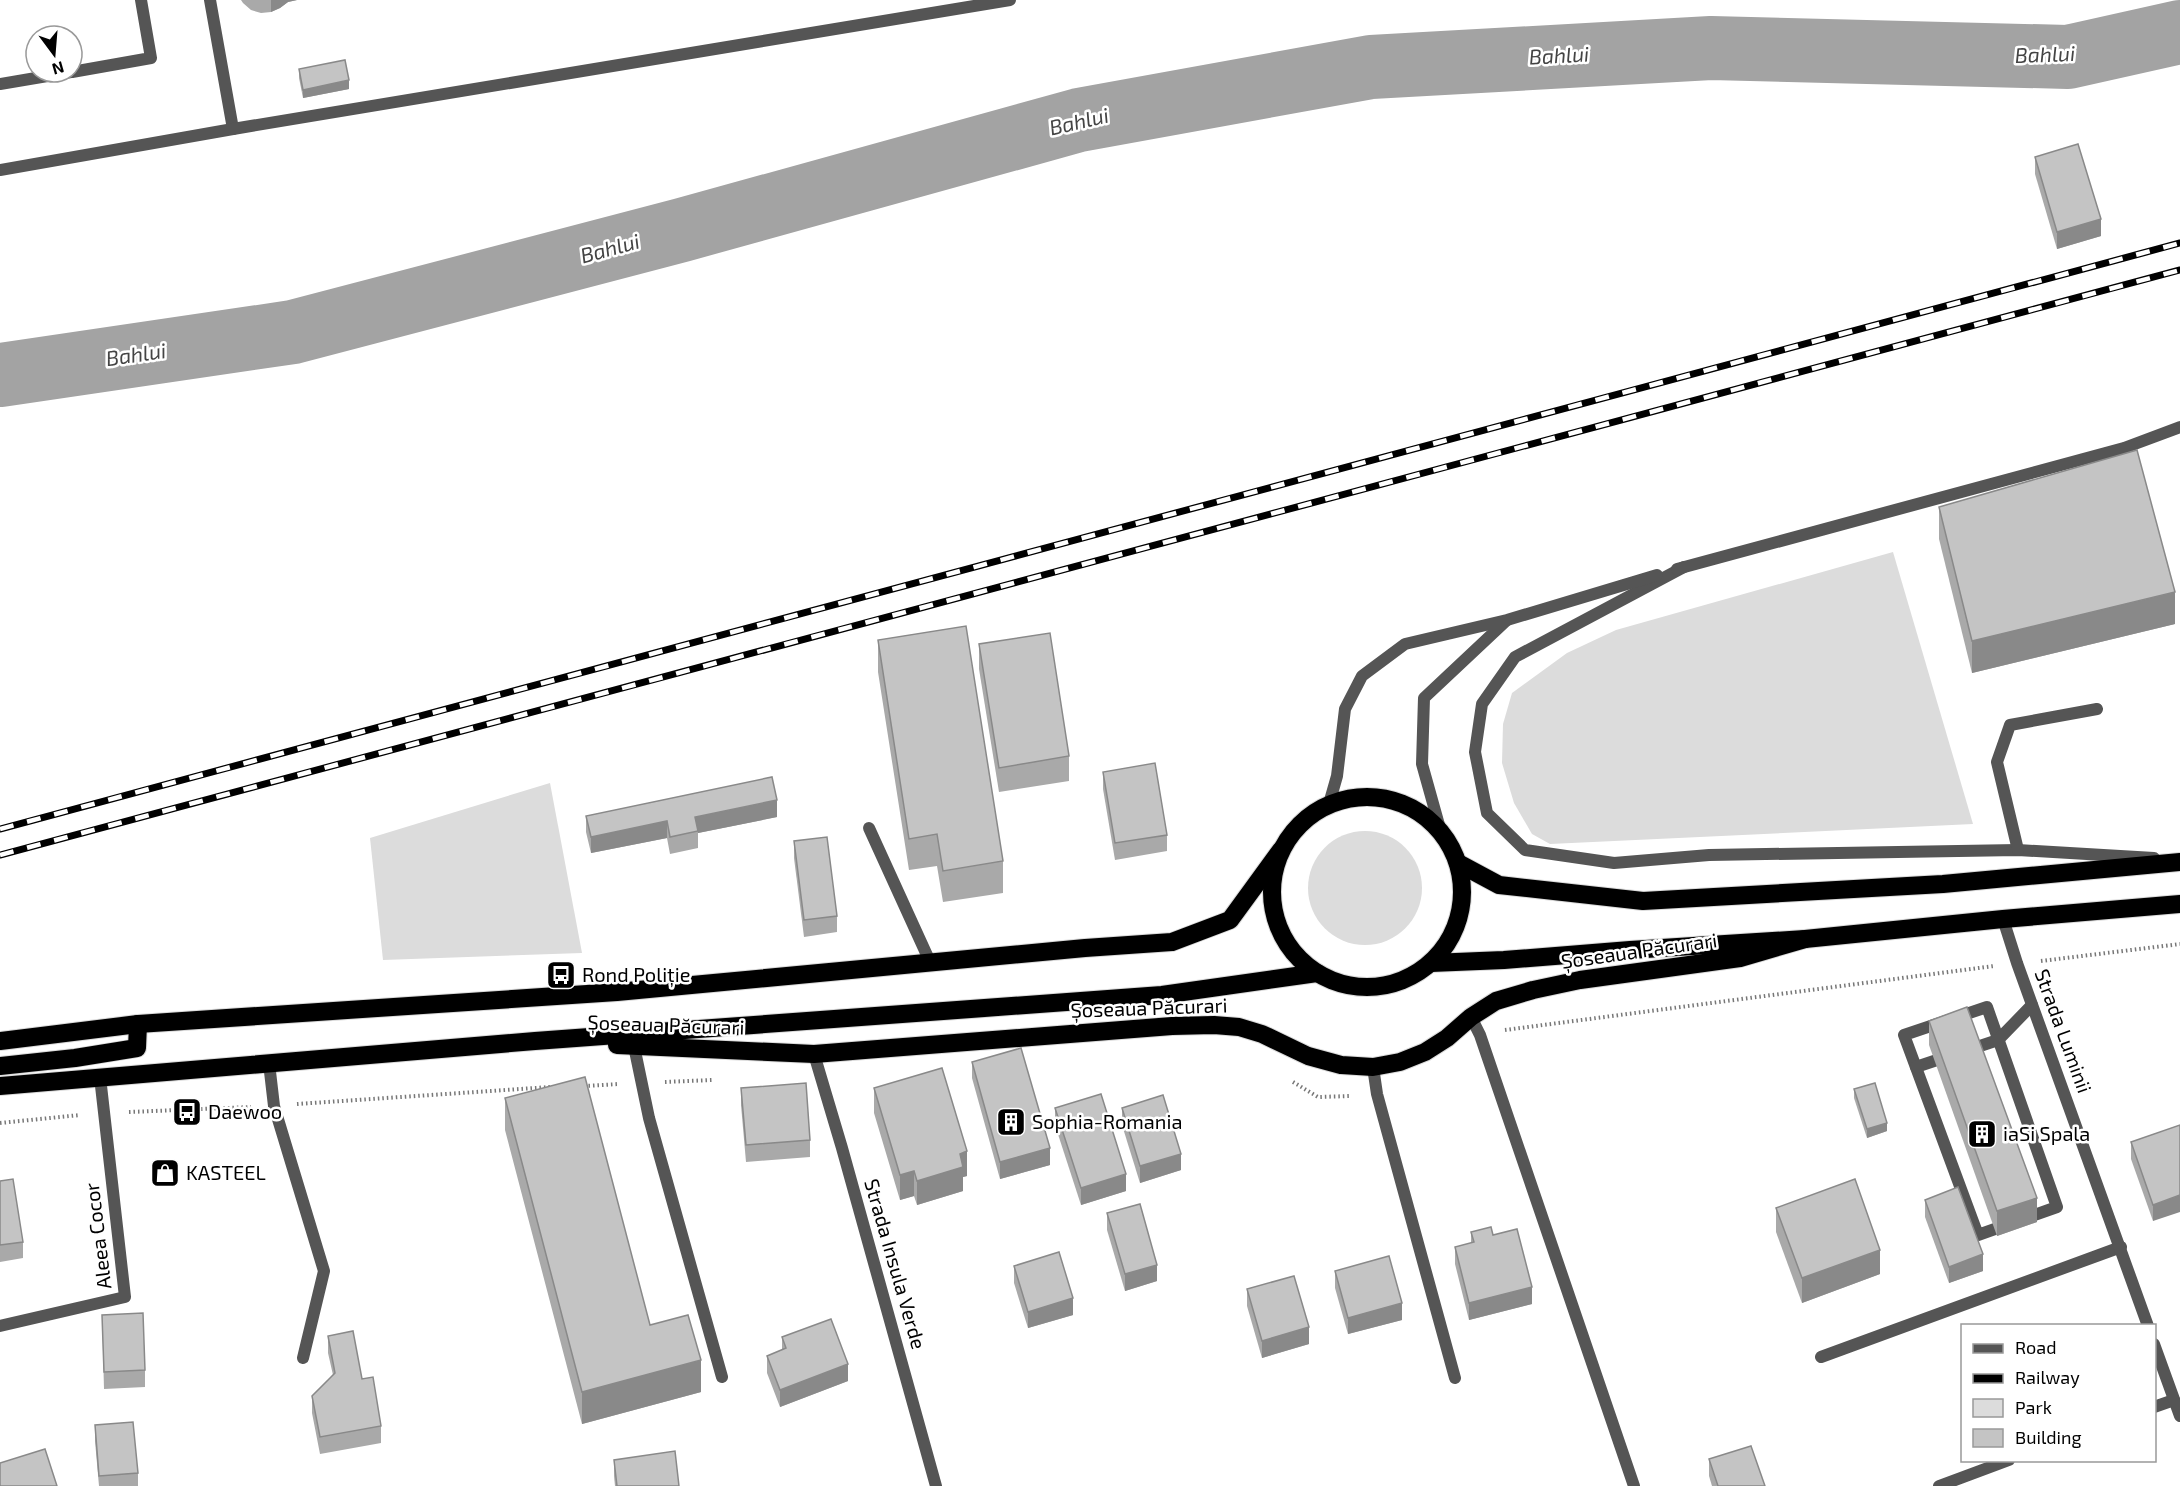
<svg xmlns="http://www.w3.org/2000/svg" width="2180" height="1486" font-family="'Exo 2',sans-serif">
<rect width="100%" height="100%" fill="#fff"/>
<g fill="#dcdcdc">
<path d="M1893,552l80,272 -423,20 -18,-10 -18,-31 -12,-40 1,-39 9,-31 55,-40 49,-23z"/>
<path d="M550,783l32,170 -199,7 -13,-122z"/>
<circle cx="1365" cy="888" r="57"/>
</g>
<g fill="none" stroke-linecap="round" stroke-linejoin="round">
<path stroke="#a3a3a3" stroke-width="64" d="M0,375l293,-43 389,-102 397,-110 292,-53 340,-19 357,9 112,-25"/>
<g stroke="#dbdbdb" stroke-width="20">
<g id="highway">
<circle cx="1367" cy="892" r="95"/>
<path d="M1458,863l41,22 144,16 300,-17 237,-22"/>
<path d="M1431,963l73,-3 126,-10 175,-11 198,-20 177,-15"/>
<path d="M0,1041l138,-17 479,-32 468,-44 87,-6 58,-22 51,-70"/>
<path d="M617,1045l197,9 358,-28 42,-1 25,2 23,7 46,22 33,9 32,2 27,-5 25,-10 22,-14 24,-21 25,-16 37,-11 47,-10 160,-22 65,-19"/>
<path d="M0,1066l75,-8 62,-10 1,-24"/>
<path d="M0,1086l535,-45 627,-46 155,-22"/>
</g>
</g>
<g stroke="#777" stroke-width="4" stroke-dasharray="1.5 3" stroke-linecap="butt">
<path d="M2041,961l139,-17"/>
<path d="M1505,1030l489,-64"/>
<path d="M665,1082l47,-2"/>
<path d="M1293,1082l25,15 33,-1"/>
<path d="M584,1086l35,-2"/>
<path d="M297,1104l253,-17"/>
<path d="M129,1112l122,-5"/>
<path d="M0,1123l80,-8"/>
</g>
<g stroke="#555" stroke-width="12">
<path d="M210,0l23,129"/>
<path d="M72,72l79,-14 -10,-58"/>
<path d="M0,84l71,-12"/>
<path d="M0,170l233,-41 777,-129"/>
<path d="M1684,567l-169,90 -33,47 -7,48 12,61 38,37 89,13 95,-8 309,-5 136,8"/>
<path d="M1677,569l447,-121 56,-21"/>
<path d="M1329,804l8,-28 8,-67 17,-33 43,-32 102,-24 150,-45"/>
<path d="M869,828l62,136"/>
<path d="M1441,832l-19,-68 2,-66 82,-77"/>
<path d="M2018,850l-21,-88 13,-37 87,-16"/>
<path d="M1987,1007l70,200 -79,28 -74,-200z"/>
<path d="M634,1046l15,72 73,259"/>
<path d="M1965,1051l33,-11 34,-35"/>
<path d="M1916,1067l33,-11"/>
<path d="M1821,1357l300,-110"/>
<path d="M2154,1407l20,-7"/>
<path d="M1939,1486l70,-26"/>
</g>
<g stroke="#555" stroke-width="12">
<path d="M2003,919l14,44 131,363"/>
<path d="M1471,1017l9,18 154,451"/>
<path d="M814,1054l28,94 94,338"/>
<path d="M269,1063l5,43 50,165 -21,87"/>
<path d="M1373,1067l4,27 78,284"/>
<path d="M0,1326l125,-29 -25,-220"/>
<path d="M2154,1344l26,72"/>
</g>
<use href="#highway" stroke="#000" stroke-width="18"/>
<g stroke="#000" stroke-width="7">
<g id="rail">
<path d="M0,829l2180,-586"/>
<path d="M0,855l2180,-585"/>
</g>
</g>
<use href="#rail" stroke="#fff" stroke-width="4.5" stroke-dasharray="14" stroke-linecap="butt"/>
</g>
<g fill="#a9a9a9">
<path d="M241,0h56l-9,2 -8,6 -9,4 -10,1 -10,-3 -8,-7z"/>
<path d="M299,69l50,20 -46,9 -4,-20z"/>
<path d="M2035,157l66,79 -44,13 -22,-75z"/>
<path d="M1939,507l236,117 -203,49 -33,-134z"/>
<path d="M878,640l125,221v32l-60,9 -6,-36 -28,4 -31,-198z"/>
<path d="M979,644l90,112v25l-70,11 -20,-123z"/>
<path d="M1103,772l64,63v16l-52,9 -12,-71z"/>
<path d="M586,816l191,1 -79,16v15l-28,6 -3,-16 -76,15 -5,-21z"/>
<path d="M794,841l43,75v16l-33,5 -10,-79z"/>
<path d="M1929,1021l108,201 -40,14 -68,-191z"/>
<path d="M972,1062l78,103 -50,14 -28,-101z"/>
<path d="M741,1088l69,52v17l-64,5 -5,-57z"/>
<path d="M874,1088l93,88 -4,1v14l-46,14 -3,-9 -14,4 -26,-87z"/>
<path d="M1854,1089l33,42 -20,7 -13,-40z"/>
<path d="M505,1098l145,227 51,67 -119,32 -77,-294z"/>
<path d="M1055,1108l71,83 -45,14 -26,-80z"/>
<path d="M1122,1108l59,62 -41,13 -18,-58z"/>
<path d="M2180,1125l-27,96 -22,-62v-17z"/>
<path d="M0,1181l23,61v16l-23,4z"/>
<path d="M1925,1200l58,71 -34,12 -24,-66z"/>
<path d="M1776,1208l104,66 -78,29 -26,-71z"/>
<path d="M1107,1213l50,68 -32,10 -18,-61z"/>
<path d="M1471,1232l22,3 39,69 -63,16 -14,-56v-17l16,-4z"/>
<path d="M1014,1266l59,49 -45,13 -14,-45z"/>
<path d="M1335,1271l67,49 -54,14 -13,-46z"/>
<path d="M1247,1289l62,55 -47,14 -15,-52z"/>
<path d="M102,1315l43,55v17l-41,2z"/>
<path d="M328,1336l34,43 19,47v17l-61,11 -8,-41v-17l21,-21 -5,-22z"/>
<path d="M782,1337l66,44 -68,26 -13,-34v-17l15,-6z"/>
<path d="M95,1425l43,48v13h-39l-4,-45z"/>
<path d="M1709,1459l56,27h-53l-3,-10z"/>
<path d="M614,1460l65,26h-64l-1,-10z"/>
</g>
<g fill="#898989">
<path d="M271,0h26l-9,2 -8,6 -9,4z"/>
<path d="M349,80v9l-46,9v-8z"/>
<path d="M2101,219v17l-44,13v-17z"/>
<path d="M2175,592v32l-203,49v-32z"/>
<path d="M777,800v17l-79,16 -3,-16z"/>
<path d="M667,821v17l-76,15v-16z"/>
<path d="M1887,1123v8l-20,7v-9z"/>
<path d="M1050,1148v17l-50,14v-17z"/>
<path d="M967,1151v25l-4,1v14l-46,14v-24l43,-27z"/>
<path d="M1181,1154v16l-41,13v-17z"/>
<path d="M914,1171v25l-14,4v-25z"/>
<path d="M1126,1174v17l-45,14v-17z"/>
<path d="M2180,1195v17l-27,9v-16z"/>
<path d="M2037,1198v24l-40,14v-25z"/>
<path d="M1880,1250v24l-78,29v-25z"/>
<path d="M1983,1254v17l-34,12v-16z"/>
<path d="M1157,1265v16l-32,10v-17z"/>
<path d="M1532,1287v17l-63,16v-17z"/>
<path d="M1073,1298v17l-45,13v-16z"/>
<path d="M1402,1303v17l-54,14v-16z"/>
<path d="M1309,1327v17l-47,14v-17z"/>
<path d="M701,1360v32l-119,32v-32z"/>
<path d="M848,1364v17l-68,26v-17z"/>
</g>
<g fill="#c4c4c4" stroke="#898989" stroke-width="1.5">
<path d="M345,60l4,20 -46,10 -4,-21z"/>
<path d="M2078,144l23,75 -44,13 -22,-75z"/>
<path d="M2137,450l38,142 -203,49 -33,-134z"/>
<path d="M966,626l37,235 -60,10 -6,-37 -28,5 -31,-199z"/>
<path d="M1050,633l19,123 -70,12 -20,-124z"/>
<path d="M1155,763l12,72 -52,8 -12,-71z"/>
<path d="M772,777l5,23 -82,17 3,14 -28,6 -3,-16 -76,16 -5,-21z"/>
<path d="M827,837l10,79 -33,4 -10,-79z"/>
<path d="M1967,1007l70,191 -40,13 -68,-190z"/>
<path d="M1021,1048l29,100 -50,14 -28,-100z"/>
<path d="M942,1068l25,83 -7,3 3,13 -46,14 -3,-10 -14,4 -26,-87z"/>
<path d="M585,1077l65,248 38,-10 13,45 -119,32 -77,-294z"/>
<path d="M806,1083l4,57 -64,5 -5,-57z"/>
<path d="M1875,1083l12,40 -20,6 -13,-40z"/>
<path d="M1101,1094l25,80 -45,14 -26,-80z"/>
<path d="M1163,1095l18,59 -41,12 -18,-58z"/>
<path d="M2180,1125v70l-27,10 -22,-63z"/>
<path d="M13,1179l10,63 -23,3v-64z"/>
<path d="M1855,1179l25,71 -78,28 -26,-70z"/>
<path d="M1958,1187l25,67 -34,13 -24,-67z"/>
<path d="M1140,1204l17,61 -32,9 -18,-61z"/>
<path d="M1491,1227l2,8 24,-6 15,58 -63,16 -14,-56 19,-5 -3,-10z"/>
<path d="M1059,1252l14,46 -45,14 -14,-46z"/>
<path d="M1389,1256l13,47 -54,15 -13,-47z"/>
<path d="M1294,1276l15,51 -47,14 -15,-52z"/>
<path d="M143,1313l2,57 -41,2 -2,-57z"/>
<path d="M831,1319l17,45 -68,26 -13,-34 19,-8 -4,-11z"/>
<path d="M353,1331l9,48 11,-2 8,49 -61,11 -8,-41 23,-23 -7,-37z"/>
<path d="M133,1422l5,51 -39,3 -4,-51z"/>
<path d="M1751,1446l14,40h-47l-9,-27z"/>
<path d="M45,1449l12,37h-57v-23z"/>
<path d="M675,1451l4,35h-62l-3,-26z"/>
</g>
<defs>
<g id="bus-square" transform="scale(1.5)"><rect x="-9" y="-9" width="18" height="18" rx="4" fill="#000" stroke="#fff"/><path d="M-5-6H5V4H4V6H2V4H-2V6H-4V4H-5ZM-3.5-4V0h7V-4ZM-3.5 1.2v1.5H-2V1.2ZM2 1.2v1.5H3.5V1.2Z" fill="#fff"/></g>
<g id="building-square" transform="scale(1.5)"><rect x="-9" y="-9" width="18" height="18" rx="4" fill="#000" stroke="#fff"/><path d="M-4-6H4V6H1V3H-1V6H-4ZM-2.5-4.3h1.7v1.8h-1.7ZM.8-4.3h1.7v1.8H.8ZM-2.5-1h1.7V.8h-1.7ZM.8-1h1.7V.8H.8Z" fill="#fff"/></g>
<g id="shop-square" transform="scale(1.5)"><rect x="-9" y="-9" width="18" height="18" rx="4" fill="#000" stroke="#fff"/><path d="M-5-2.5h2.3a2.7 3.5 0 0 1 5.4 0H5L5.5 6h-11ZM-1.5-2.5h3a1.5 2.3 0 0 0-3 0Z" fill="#fff"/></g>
</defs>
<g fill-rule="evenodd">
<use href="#bus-square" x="561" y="975"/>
<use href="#bus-square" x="187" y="1112"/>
<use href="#building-square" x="1011" y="1122"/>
<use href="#building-square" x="1982" y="1134"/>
<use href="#shop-square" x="165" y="1173"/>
</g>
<g text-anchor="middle" stroke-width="5" stroke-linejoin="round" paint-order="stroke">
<g font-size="20" fill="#000" stroke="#fff">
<text transform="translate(1639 951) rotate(-8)" y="7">Șoseaua Păcurari</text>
<text transform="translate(1149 1008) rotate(-2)" y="7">Șoseaua Păcurari</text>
<text transform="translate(666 1025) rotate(2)" y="7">Șoseaua Păcurari</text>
<text transform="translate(2063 1031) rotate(70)" y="7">Strada Luminii</text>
<text transform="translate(98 1236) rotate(-97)" y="7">Aleea Cocor</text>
<text transform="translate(895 1264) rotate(74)" y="7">Strada Insula Verde</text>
</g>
<g font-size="20" fill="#000" stroke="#fff" text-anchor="start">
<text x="582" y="982">Rond Poliție</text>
<text x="208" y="1119">Daewoo</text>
<text x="1032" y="1129">Sophia-Romania</text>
<text x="2003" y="1141">iaSi Spala</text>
<text x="186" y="1180">KASTEEL</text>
</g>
<g font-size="21" font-style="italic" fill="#444" stroke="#fff">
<text transform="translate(2045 55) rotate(-2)" y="7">Bahlui</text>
<text transform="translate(1559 56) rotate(-3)" y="7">Bahlui</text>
<text transform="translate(1079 122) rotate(-13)" y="7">Bahlui</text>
<text transform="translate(610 249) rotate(-15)" y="7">Bahlui</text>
<text transform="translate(136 355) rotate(-8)" y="7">Bahlui</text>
</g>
</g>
<rect x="1961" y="1324" width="195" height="138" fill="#ffffff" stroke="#999999" stroke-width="1.5"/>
<rect x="1973" y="1344" width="30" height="9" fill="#555555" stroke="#999999" stroke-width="1.5"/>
<text x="2015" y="1354" font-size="18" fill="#000000">Road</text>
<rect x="1973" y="1374" width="30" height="9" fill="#000000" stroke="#999999" stroke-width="1.5"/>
<text x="2015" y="1384" font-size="18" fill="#000000">Railway</text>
<rect x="1973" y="1399" width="30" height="18" fill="#dcdcdc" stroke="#999999" stroke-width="1.5"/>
<text x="2015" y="1414" font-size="18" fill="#000000">Park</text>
<rect x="1973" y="1429" width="30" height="18" fill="#c4c4c4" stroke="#999999" stroke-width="1.5"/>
<text x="2015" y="1444" font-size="18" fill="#000000">Building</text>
<g transform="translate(54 54) rotate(164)"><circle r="28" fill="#ffffff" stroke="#999999" stroke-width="1.5"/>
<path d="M0-4.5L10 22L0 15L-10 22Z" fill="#000000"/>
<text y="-9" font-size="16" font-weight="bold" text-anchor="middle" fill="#000000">N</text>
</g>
</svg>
